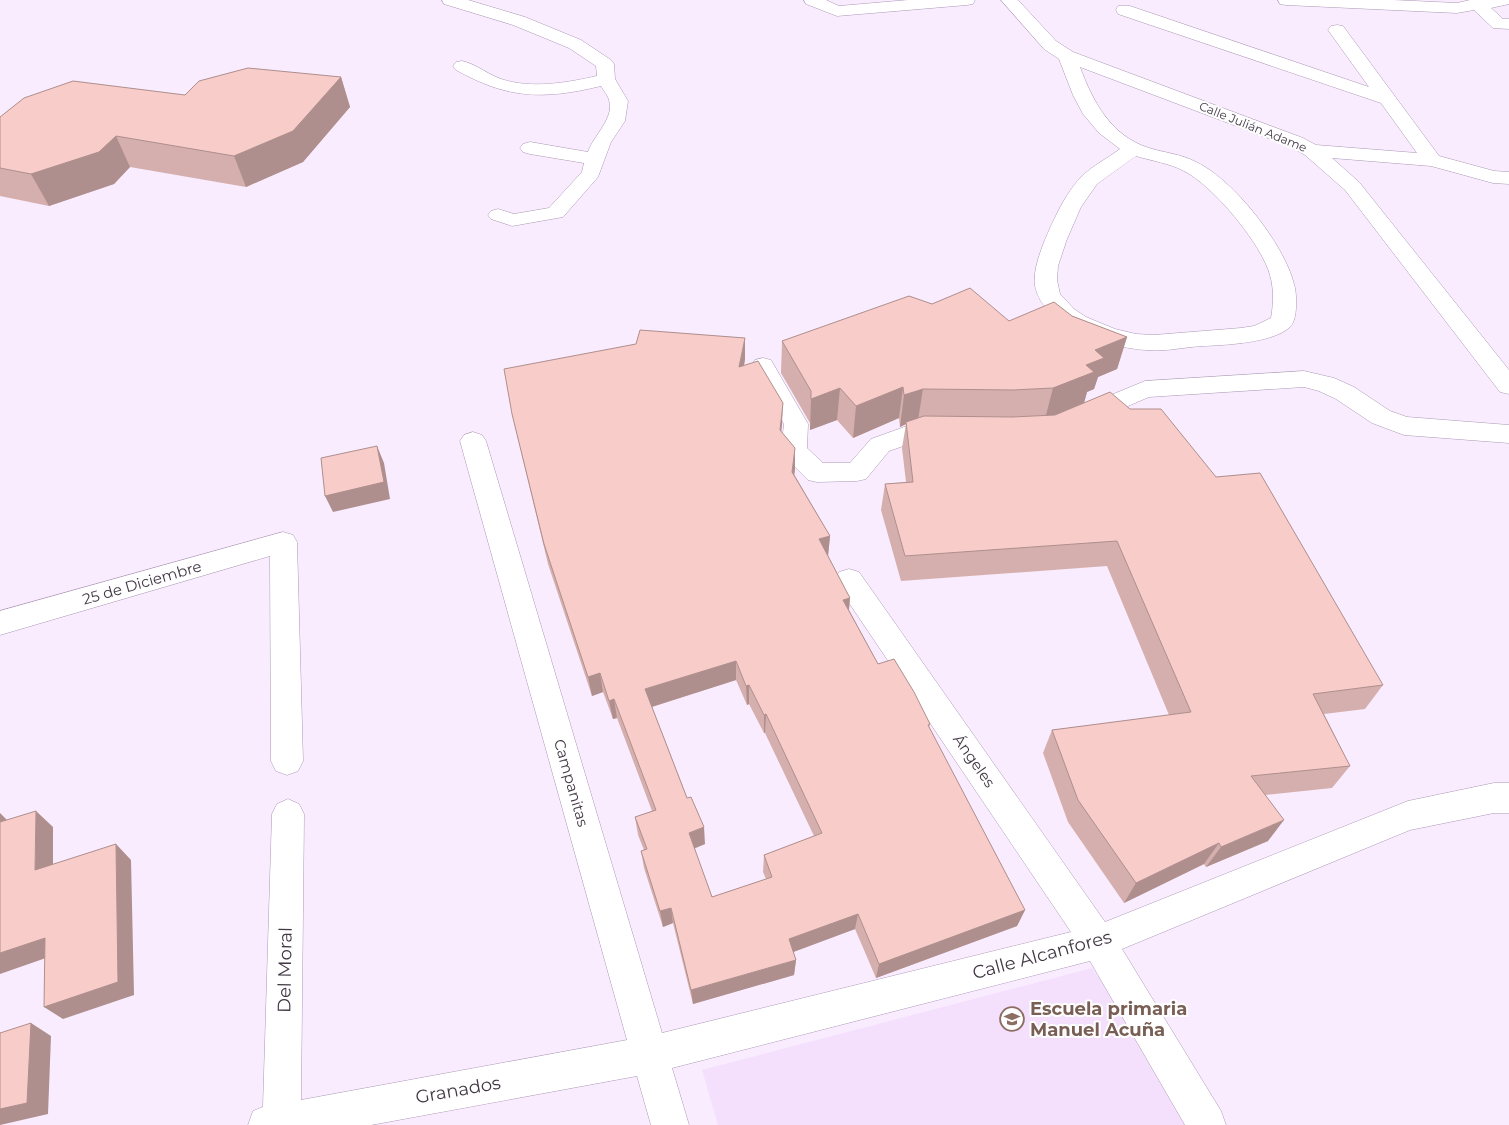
<svg xmlns="http://www.w3.org/2000/svg" width="1509" height="1125" font-family="Montserrat,sans-serif">
<rect width="100%" height="100%" fill="#f9ecfe"/>
<path fill="#f4e0fd" d="M1092,968l109,157h-483l-16,-55z"/>
<g fill="none" stroke-linecap="round" stroke-linejoin="round">
<g stroke="#ac98b5" stroke-width="1">
<g id="minor">
<path d="M442,0h26l57,17 56,23 30,20 3,4 1,15 13,22 -3,20 -14,21 -13,35 -35,40 -51,9 -21,-7 -3,-4 3,-4 7,-2 16,5 35,-6 33,-36 2,-9 -54,-9 -7,-2 -3,-4 3,-4 7,-2 58,10c5,-16 27,-34 21,-52 -1,-5 -6,-10 -8,-14 -58,14 -93,13 -145,-16l-3,-4 3,-4 6,-1c14,3 25,13 39,18 30,10 65,4 96,-3l-1,-10 -27,-18 -56,-23 -69,-21z"/>
<path d="M804,0h22l13,6 69,-6h67l-2,4 -6,1 -130,11 -31,-12z"/>
<path d="M1001,0h17l38,41 17,11 230,86 13,7 101,8 -36,-50 -263,-89 -2,-4 2,-4h12l239,81 -41,-57 3,-4 6,-1 6,1 96,130 55,15 15,1v12l-16,-1 -62,-17 -99,-8 27,24 150,188v24l-9,-2 -155,-202 -40,-35 -16,-9 -209,-79c13,35 31,69 69,81 16,5 32,6 47,14 37,17 88,82 98,122 3,9 4,36 -4,43 -17,16 -65,18 -87,19 -19,1 -38,6 -57,4 -36,-2 -103,-23 -111,-64 -2,-15 4,-30 9,-44 10,-23 21,-49 39,-67 11,-10 25,-17 37,-26l-21,-16 -16,-19 -10,-19 -14,-36 -15,-10zM1136,156c16,5 33,7 48,15 29,15 72,67 84,98 6,16 6,32 3,49l-17,8 -13,2 -87,7 -18,-1 -21,-5 -29,-12 -12,-8 -14,-15 -3,-14 1,-14 9,-27 14,-32 16,-23z"/>
<path d="M1278,0h115l64,3 13,-3h39v4l-18,4 12,11h6v10l-16,-1 -19,-18 -17,3 -171,-8 -6,-1z"/>
<path d="M763,358l8,2 37,64 -1,24 16,15h27l21,-24 47,-17h23l9,3 3,6 -3,6 -9,3h-21l-31,11 -23,28 -9,2 -40,1 -9,-2 -23,-23 -4,-6 3,-27 -33,-58 4,-6z"/>
<path d="M1304,371l30,7 20,9 36,24 17,6 102,8v18l-105,-8 -32,-12 -36,-24 -17,-8 -15,-4 -155,10 -63,27 -9,-3 -3,-6 3,-6 68,-28z"/>
<path d="M473,432l9,3 4,6 176,592 409,-101 -232,-344 -4,-8 4,-8 10,-3 10,3 246,350 303,-121 86,-18h15v30h-15l-84,17 -288,119 99,162 5,14h-41l-95,-164 -418,107 17,57h-38l-14,-49 -266,49h-123l5,-14 10,-4 9,-293 5,-10 11,-5 11,5 5,10 -3,286 326,-60 -167,-599 4,-6z"/>
<path d="M283,532l10,3 4,7 6,219 -5,10 -11,4 -11,-4 -5,-10 -1,-205 -270,79v-24z"/>
</g>
</g>
<use href="#minor" fill="#fff" fill-rule="evenodd"/>
</g>
<g fill="#d5afad" fill-rule="evenodd">
<path d="M341,77l9,30 -47,55 -57,25 -116,-20 -16,17 -65,22 -49,-10v-79z"/>
<path d="M932,304l77,17 63,-5 55,21 -10,32 -19,8 -4,12 -7,3 -3,11 299,282 -18,24 -41,5 26,52 -18,22 -67,7 3,46 -62,26 -2,-3 -80,39 -56,-81 -25,-69 9,-23 117,-15 -62,-149 -206,15 -20,-71 4,-26 21,-2 -4,-34 4,-24 -6,3 -1,-9 -46,20 -16,-18 -27,10v-7l-29,-50 1,-32z"/>
<path d="M745,359l-1,7 38,58 -1,8 14,37 -1,5 36,62 -2,20 22,42 -1,12 29,54 52,60 -1,4 96,182 -8,16 -141,52 -21,-49 -62,23 3,8 -2,15 -101,29 -20,-81 -10,4 -19,-59 -3,-17 3,-1 -6,-15 -3,-18 17,-6 -35,-93 -4,1 -10,-27 -11,4 -44,-132 -36,-150zM736,680l11,25 2,-1 15,29h1l49,103 -50,19 -1,17 3,7 -54,18 -18,-49 11,-4 -53,-137z"/>
</g>
<g fill="#ae8f8d">
<path d="M341,77l9,30 -47,55 -57,25 -12,-31z"/>
<path d="M116,136l14,31 -16,17 -65,22 -18,-32z"/>
<path d="M1127,337l-10,32 -19,8 -4,12 -7,3 -3,11 -39,16 8,-31 33,-23 9,-15z"/>
<path d="M745,338v21l-5,29 -1,-21z"/>
<path d="M903,387l-4,31 -46,20 3,-32z"/>
<path d="M840,388l-3,32 -27,10 1,-31z"/>
<path d="M923,389l-5,31 -12,2v2l-6,3 4,-32z"/>
<path d="M783,403l-1,21 -3,27 1,-21z"/>
<path d="M377,446l7,17 6,36 -57,13 -8,-16z"/>
<path d="M795,448v21l-3,24v-21z"/>
<path d="M830,536l-2,20 -9,-17z"/>
<path d="M850,598l-2,20 -5,-18z"/>
<path d="M736,661v19l-88,28 -3,-19z"/>
<path d="M600,673l3,19 -11,4 -4,-19z"/>
<path d="M749,685v19l-2,1 -1,-19z"/>
<path d="M614,699l3,19 -4,1 -4,-18z"/>
<path d="M766,714l-1,19h-1v-18z"/>
<path d="M36,811l17,16v58l-18,-15z"/>
<path d="M0,813l7,7 -7,16z"/>
<path d="M1284,820l-16,21 -62,26 15,-20z"/>
<path d="M704,827l1,17 -14,6 -2,-17z"/>
<path d="M1219,843l-15,21 -80,39 12,-20z"/>
<path d="M116,844l15,16 3,135 -71,24 -19,-12z"/>
<path d="M671,908l2,15 -10,4 -3,-16z"/>
<path d="M1025,910l-8,16 -141,52 3,-14z"/>
<path d="M858,914l-3,15 -67,25 1,-15z"/>
<path d="M45,938l18,14 -63,22v-21z"/>
<path d="M796,960l-2,15 -101,29 -2,-14z"/>
<path d="M31,1023l20,13 -3,78 -48,11v-16z"/>
</g>
<g fill="#f8ccc9" stroke="#ae8f8d" fill-rule="evenodd">
<path d="M248,68l93,9 -48,54 -59,25 -118,-20 -17,16 -68,22 -31,-6v-51l24,-19 49,-17 112,14 14,-14z"/>
<path d="M970,288l39,33 45,-19 18,14 55,21 -32,13 9,8 -18,7 8,7 -41,16 -40,2 -90,-1 -19,6 -1,-8 -47,19 -16,-18 -29,11v-8l-29,-50 127,-45 23,8z"/>
<path d="M640,330l105,8 -6,29 19,-6 25,42 -3,27 15,18 -3,24 38,64 -11,3 31,59 -7,2 35,64 16,-5 20,33 16,32 -2,1 97,185 -146,54 -21,-50 -69,25 7,21 -105,30 -20,-82 -11,3 -19,-60 6,-2 -12,-32 21,-7 -42,-111 -5,2 -9,-28 -12,4 -44,-133 -32,-130 -8,-45 132,-25zM736,661l10,25 3,-1 15,30 2,-1 56,119 -58,22 8,22 -60,20 -23,-64 15,-6 -13,-30 -4,1 -42,-109z"/>
<path d="M1110,392l20,17h31l55,68 44,-4 123,212 -70,9 37,72 -99,10 33,44 -63,27 -2,-4 -83,40 -58,-83 -26,-70 139,-18 -74,-171 -212,15 -20,-72 28,-2 -7,-60 18,-6 88,1 43,-2z"/>
<path d="M377,446l7,36 -59,14 -4,-38z"/>
<path d="M36,811l-1,59 81,-26 2,138 -74,25 1,-69 -45,15v-131z"/>
<path d="M31,1023l-4,80 -27,6v-76z"/>
</g>
<defs>
<g id="school-ring" transform="scale(1.25)"><circle r="9.5" fill="#fefefe" stroke="#8d6e63" stroke-width="1.5"/><path d="M0-5L7-2L0 1L-7-2ZM-4 1L0 2.5L4 1V4Q0 6-4 4Z" fill="#8d6e63"/></g>
</defs>
<g fill-rule="evenodd">
<use href="#school-ring" x="1012" y="1019"/>
</g>
<g text-anchor="middle" stroke-width="4" stroke-linejoin="round" paint-order="stroke">
<g font-size="12" fill="#403743" stroke="#fefefe">
<text transform="translate(1253 127) rotate(22)" y="4">Calle Julián Adame</text>
</g>
<g font-size="15" fill="#403743" stroke="#fefefe">
<text transform="translate(142 583) rotate(-16)" y="5">25 de Diciembre</text>
<text transform="translate(974 761) rotate(55)" y="5">Ángeles</text>
<text transform="translate(571 783) rotate(74)" y="5">Campanitas</text>
</g>
<g font-size="18" fill="#403743" stroke="#fefefe">
<text transform="translate(1042 955) rotate(-15)" y="6">Calle Alcanfores</text>
<text transform="translate(285 970) rotate(-89)" y="6">Del Moral</text>
<text transform="translate(458 1090) rotate(-10)" y="6">Granados</text>
</g>
<g font-size="18" font-weight="bold" fill="#785e54" stroke="#fefefe" text-anchor="start">
<text x="1030" y="1015">Escuela primaria<tspan x="1030" dy="21">Manuel Acuña</tspan></text>
</g>
</g>
</svg>
